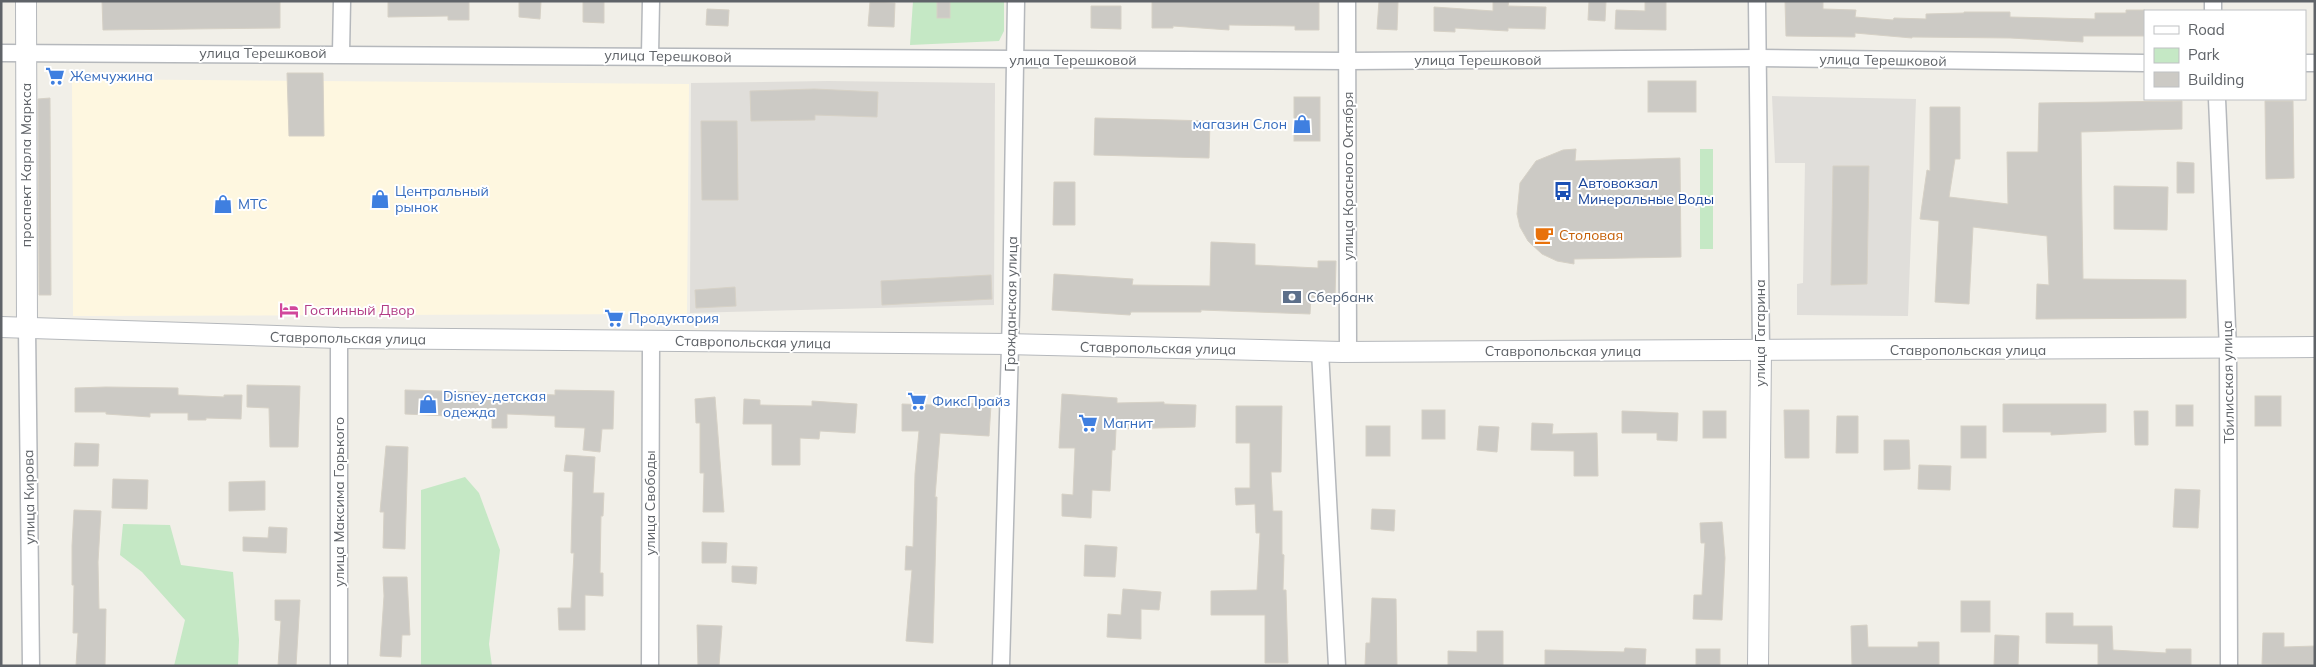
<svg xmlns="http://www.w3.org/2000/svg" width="2316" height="667" font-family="Mulish,sans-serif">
<rect width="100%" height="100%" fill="#f1efe8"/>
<path fill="#fef7e0" d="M72,79l617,5 -2,230 -614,2z"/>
<g fill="#e0deda">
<path d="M828,81l167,2 -1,222 -304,8 1,-230z"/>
<path d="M1772,96l144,3 -8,217 -111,-1v-31l6,-1 2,-120h-30z"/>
</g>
<g fill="#c5e8c5">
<path d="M913,1h91v30l-5,10 -89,4z"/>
<rect x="1700" y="149" width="13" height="100"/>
<path d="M465,477l14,16 21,57 -11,94 3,22h-71v-176z"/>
<path d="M123,524l47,1 11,40 52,7 6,68 -1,26h-64l11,-46 -43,-48 -22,-17z"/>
</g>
<g fill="#cccac5" stroke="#d6d1c6">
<path d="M102,1h178v27l-177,2z"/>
<path d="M388,1h81v19h-21v-4l-60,1z"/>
<path d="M519,1h22l-1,18 -21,-2z"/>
<path d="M583,1h21v22l-21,-1z"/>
<rect x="937" y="1" width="13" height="17"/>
<path d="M1152,1l167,1v28h-24v-4l-66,-1v5l-56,-4v2h-21z"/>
<path d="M1379,1l19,1 -1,28 -20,-1z"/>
<path d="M1493,1h16l-1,5 38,1 -1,22 -37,-1v3l-53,-3v4l-21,-1v-24l59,4z"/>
<path d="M1589,1h17l-1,20 -17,-1z"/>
<path d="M1645,1h21v29l-51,-1 1,-19 29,1z"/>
<path d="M1785,1h38v8l33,1 -1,7 38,3 1,-2 32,1v-5l38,-1v-1h46v5l85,2v-6h31v-3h19v26h-62v6l-73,-4 -98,-1v1l-57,-5v4l-69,-1z"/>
<path d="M870,2l25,1 -1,24 -26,-1z"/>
<path d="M1091,6h30v23l-30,-1z"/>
<path d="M707,9l22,1 -1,16 -22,-1z"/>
<path d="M287,73h36l1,63h-35z"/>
<rect x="1648" y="81" width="48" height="31"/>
<path d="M814,89l64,3 -1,25 -62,-2v5l-64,1 -1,-30z"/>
<rect x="1294" y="97" width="26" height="44"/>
<path d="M50,98l1,197h-12l-1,-196z"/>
<path d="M2182,101v28l-101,3 1,82 1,65 103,1v38l-150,1 1,-35 12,1 -2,-49 -74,-9 -4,77 -34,-2 4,-81 -19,-2 7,-49 3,1v-64h30v52h-5l-6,38 59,7 -1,-52h31l1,-49z"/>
<path d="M2265,101h28l1,77 -28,1z"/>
<path d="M1095,118l115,3 -1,37 -115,-3z"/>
<path d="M701,121h36l1,79h-36z"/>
<path d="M1576,149l-1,12 105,-3 1,99 -107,2v5l-17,-3 -15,-7 -14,-13 -8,-14 -3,-13 3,-31 16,-22 27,-11z"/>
<path d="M2177,162l17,1v30h-17z"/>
<path d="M1833,166h36l-2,118 -36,1z"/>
<path d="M1054,182h21v43h-22z"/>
<path d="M2114,186l54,1 -1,43 -53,-1z"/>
<path d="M1211,242l44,2v21l63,3v-7h18l-1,37 -24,-1 -1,17 -109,-4v2h-70l-1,3 -78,-5 2,-36 79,5 -1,6 78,1z"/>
<path d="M991,275l1,24 -110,6 -1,-24z"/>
<path d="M735,287l1,19 -40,2 -1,-18z"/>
<path d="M247,385l53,1 -2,61h-28l-1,-39 -22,-1z"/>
<path d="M106,387l72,1v7l46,2v-2h18l-1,24 -35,-1v2h-18v-7h-38v4l-44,-3v-2h-31v-24z"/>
<path d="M405,390l76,2v3h37v-2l37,2v-5l59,1 -1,38h-11l-2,23 -17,-2 2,-22 -30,-1v-11l-48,-2v14h-15v-10l-87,-4z"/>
<path d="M1062,394l55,4v5l47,-1v2l32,1 -1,22 -79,2 -1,21h-3l-2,41 -18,-1 -1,28 -29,-2v-22l11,1 2,-47h-16z"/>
<rect x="2255" y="396" width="26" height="30"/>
<path d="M715,397l9,115h-21l1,-39h-4v-50h-4l-1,-24z"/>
<path d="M744,399l16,1v5l52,1v-5l45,3 -2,29 -35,-2 -1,8 -19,-1v27h-28v-41h-29z"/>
<path d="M964,403l27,2 -2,31 -49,-3 -5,64h2l-4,146 -27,-2 6,-71h-7l1,-24 7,1 2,-73 4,-43h-17v-27l62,2z"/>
<path d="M2003,404h103v28l-55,3v-3h-48z"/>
<rect x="2176" y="405" width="17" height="21"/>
<path d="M1236,406h46l-1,66h-10l2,39h9v43l2,1 -1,35h3l2,73h-23v-48h-54v-24l46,-1 3,-57h-4l-1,-29 -19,1 -1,-17h15v-45h-14z"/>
<rect x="1422" y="410" width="23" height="29"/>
<path d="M1784,410h25v48h-24z"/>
<path d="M1622,411l56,2 -1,28 -20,-1v-7h-35z"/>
<rect x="1703" y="411" width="23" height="27"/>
<path d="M2134,411h14v34h-13z"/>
<path d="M1837,416h21v37h-22z"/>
<path d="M1532,423l21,1 -1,10 45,-1 1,43h-24v-25l-43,-1z"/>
<rect x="1366" y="426" width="24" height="30"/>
<path d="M1479,426l20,1 -2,25 -20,-2z"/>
<rect x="1961" y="426" width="25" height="32"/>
<path d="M1884,440h25l1,29 -26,1z"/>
<path d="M75,443l24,1 -1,22h-24z"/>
<path d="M386,446l22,1 -3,102 -22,-1 1,-36h-4z"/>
<path d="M566,455l29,2 -2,36h11l-1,23h-2l-1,57h3v23l-18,-1v35h-26l-1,-22h13l3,-55h-3l2,-81 -9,-1z"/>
<path d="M1919,465l32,1 -1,24 -32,-1z"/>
<path d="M113,479l35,1 -1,29 -35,-1z"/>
<path d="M265,481v29l-36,1v-29z"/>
<path d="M2175,489l25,1 -2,38 -25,-1z"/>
<path d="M1372,509l23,1 -1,21 -23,-2z"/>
<path d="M74,510l27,1 -3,51 1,47h7l-1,57h-29l2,-33h-5l1,-48h-2v-39z"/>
<path d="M1722,522l3,36 -3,62 -29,-1 1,-24h8l3,-52h-4l-1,-20z"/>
<path d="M269,527l18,1 -1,25 -43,-2v-14l25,1z"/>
<path d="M702,542l25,1 -1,20h-24z"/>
<path d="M1085,545l32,2 -2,30 -31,-1z"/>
<path d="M732,566l25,1 -1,17 -24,-2z"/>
<path d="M383,577h24l3,58h-8l-1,22 -21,-1 4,-60z"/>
<path d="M1123,589l38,3 -2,18 -18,-1v30l-34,-2 1,-23 13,1z"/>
<path d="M1372,598l24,1 1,67h-32l1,-23h4z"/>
<path d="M275,600h25l-4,66h-18l3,-45 -6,-1z"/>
<rect x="1961" y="601" width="29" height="31"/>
<path d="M2046,613h27v13h39l1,24 53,3v-4h25v17h-93v-22l-52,-1z"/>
<path d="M697,625l25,1 -3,40h-21z"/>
<path d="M1867,625l1,22h50v-5h21v24h-87l-1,-40z"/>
<path d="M1477,631h26v35h-55v-15l29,1z"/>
<path d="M2263,633h21v14l31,-1v19l-53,-1z"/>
<path d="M1995,635l24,1 -1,30h-24z"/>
<path d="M1625,648l21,1 -1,17h-100v-16l79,2z"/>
<rect x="1696" y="649" width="24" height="17"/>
</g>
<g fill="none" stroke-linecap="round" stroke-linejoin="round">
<g stroke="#b5b8bc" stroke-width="19">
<g id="minor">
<path d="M1347,1l1,351"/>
<path d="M1757,1l4,349"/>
<path d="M2213,1v10"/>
<path d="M1,53l1346,8 410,-3 388,5"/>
<path d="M341,53l1,-52"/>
<path d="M650,55l1,-54"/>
<path d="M2305,63h10"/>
<path d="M2217,99l11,250 1,317"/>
<path d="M27,328l4,338"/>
<path d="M1320,351l17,315"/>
<path d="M339,666v-328"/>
<path d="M650,666l1,-325"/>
<path d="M1001,666l10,-355 5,-310"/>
</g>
</g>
<g stroke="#b5b8bc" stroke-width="22">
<g id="tertiary">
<path d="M26,1l1,327"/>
<path d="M1,327l338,11 671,6 332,8 973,-5"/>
<path d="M1758,666l3,-316"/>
</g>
</g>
<use href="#minor" stroke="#fff" stroke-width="16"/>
<use href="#tertiary" stroke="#fff" stroke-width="20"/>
</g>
<defs>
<g id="supermarket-bare" transform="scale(1.5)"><path d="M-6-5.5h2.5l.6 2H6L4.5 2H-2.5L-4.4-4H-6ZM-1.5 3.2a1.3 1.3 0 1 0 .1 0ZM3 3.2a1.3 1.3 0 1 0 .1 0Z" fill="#3f7fe0" stroke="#fff" stroke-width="2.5" paint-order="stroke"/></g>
<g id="shop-bare" transform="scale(1.5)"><path d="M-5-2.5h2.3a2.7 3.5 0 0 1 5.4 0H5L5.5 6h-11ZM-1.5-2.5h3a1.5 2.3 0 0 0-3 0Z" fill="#3f7fe0" stroke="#fff" stroke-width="2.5" paint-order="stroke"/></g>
<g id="bus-bare" transform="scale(1.5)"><path d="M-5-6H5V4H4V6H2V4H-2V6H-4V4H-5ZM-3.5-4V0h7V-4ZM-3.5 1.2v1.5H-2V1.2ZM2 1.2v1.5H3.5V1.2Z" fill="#1a4fb4" stroke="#fff" stroke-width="2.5" paint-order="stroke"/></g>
<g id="cafe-bare" transform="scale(1.5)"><path d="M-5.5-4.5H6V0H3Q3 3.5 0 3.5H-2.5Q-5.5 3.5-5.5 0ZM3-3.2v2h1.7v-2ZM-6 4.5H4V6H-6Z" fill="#e8710a" stroke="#fff" stroke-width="2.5" paint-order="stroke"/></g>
<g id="bank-bare" transform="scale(1.5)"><path d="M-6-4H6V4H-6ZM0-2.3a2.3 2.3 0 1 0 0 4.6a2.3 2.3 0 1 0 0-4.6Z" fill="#5c6f8a" stroke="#fff" stroke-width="2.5" paint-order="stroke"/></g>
<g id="hotel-bare" transform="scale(1.5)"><path d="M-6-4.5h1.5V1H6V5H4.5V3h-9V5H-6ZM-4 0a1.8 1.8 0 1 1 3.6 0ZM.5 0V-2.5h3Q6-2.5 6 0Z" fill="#d1479c" stroke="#fff" stroke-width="2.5" paint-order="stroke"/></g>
</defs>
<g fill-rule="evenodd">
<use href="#supermarket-bare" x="55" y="76"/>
<use href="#shop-bare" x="1302" y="124"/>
<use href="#bus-bare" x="1563" y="191"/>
<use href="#shop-bare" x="380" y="199"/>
<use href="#shop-bare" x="223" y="204"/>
<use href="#cafe-bare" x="1544" y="235"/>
<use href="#bank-bare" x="1292" y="297"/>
<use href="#hotel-bare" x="289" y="310"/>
<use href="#supermarket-bare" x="614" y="318"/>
<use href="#supermarket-bare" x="917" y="401"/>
<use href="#shop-bare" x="428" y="404"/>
<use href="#supermarket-bare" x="1088" y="423"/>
</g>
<g text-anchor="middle" stroke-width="4" stroke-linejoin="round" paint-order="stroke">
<g font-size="14" fill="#5f6368" stroke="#fff">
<text x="263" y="58">улица Терешковой</text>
<text transform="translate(668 56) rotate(1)" y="5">улица Терешковой</text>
<text x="1073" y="65">улица Терешковой</text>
<text x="1478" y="65">улица Терешковой</text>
<text transform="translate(1883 60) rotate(1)" y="5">улица Терешковой</text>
<text transform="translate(26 165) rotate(-90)" y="5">проспект Карла Маркса</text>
<text transform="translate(1348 176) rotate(-90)" y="5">улица Красного Октября</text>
<text transform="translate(1011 304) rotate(-89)" y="5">Гражданская улица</text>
<text transform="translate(1760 333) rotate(-90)" y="5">улица Гагарина</text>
<text transform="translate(348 338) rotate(1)" y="5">Ставропольская улица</text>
<text transform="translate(753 342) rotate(1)" y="5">Ставропольская улица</text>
<text transform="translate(1158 348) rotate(1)" y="5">Ставропольская улица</text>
<text x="1968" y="355">Ставропольская улица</text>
<text x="1563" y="356">Ставропольская улица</text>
<text transform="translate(2228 382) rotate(-91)" y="5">Тбилисская улица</text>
<text transform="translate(29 497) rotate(-91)" y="5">улица Кирова</text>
<text transform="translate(339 502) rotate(-90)" y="5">улица Максима Горького</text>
<text transform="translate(650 503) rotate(-90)" y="5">улица Свободы</text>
</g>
<g font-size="14" fill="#366cbe" stroke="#fff" text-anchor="start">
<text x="70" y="81">Жемчужина</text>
<text x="1287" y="129" text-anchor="end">магазин Слон</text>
<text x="395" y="196">Центральный<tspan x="395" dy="16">рынок</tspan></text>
<text x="238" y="209">МТС</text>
<text x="629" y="323">Продуктория</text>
<text x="443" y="401">Disney-детская<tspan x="443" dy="16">одежда</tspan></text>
<text x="932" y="406">ФиксПрайз</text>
<text x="1103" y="428">Магнит</text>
</g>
<g font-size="14" fill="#164399" stroke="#fff" text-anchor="start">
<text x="1578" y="188">Автовокзал<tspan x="1578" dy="16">Минеральные Воды</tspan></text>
</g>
<g font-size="14" fill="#c56008" stroke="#fff" text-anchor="start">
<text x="1559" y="240">Столовая</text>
</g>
<g font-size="14" fill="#4e5e75" stroke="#fff" text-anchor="start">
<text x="1307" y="302">Сбербанк</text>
</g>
<g font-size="14" fill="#b23c85" stroke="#fff" text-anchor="start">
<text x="304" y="315">Гостинный Двор</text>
</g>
</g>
<rect width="2316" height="667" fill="none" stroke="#5f6368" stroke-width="5"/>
<rect x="2144" y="10" width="162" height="90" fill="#ffffff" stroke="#bfc1c3"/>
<rect x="2154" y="26" width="25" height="8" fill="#ffffff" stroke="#bfc1c3"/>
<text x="2188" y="35" font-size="15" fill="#5f6368">Road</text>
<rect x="2154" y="48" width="25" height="15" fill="#c5e8c5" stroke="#bfc1c3"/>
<text x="2188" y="60" font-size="15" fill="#5f6368">Park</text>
<rect x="2154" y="72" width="25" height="15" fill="#cccac5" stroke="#bfc1c3"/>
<text x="2188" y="85" font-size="15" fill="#5f6368">Building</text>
</svg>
